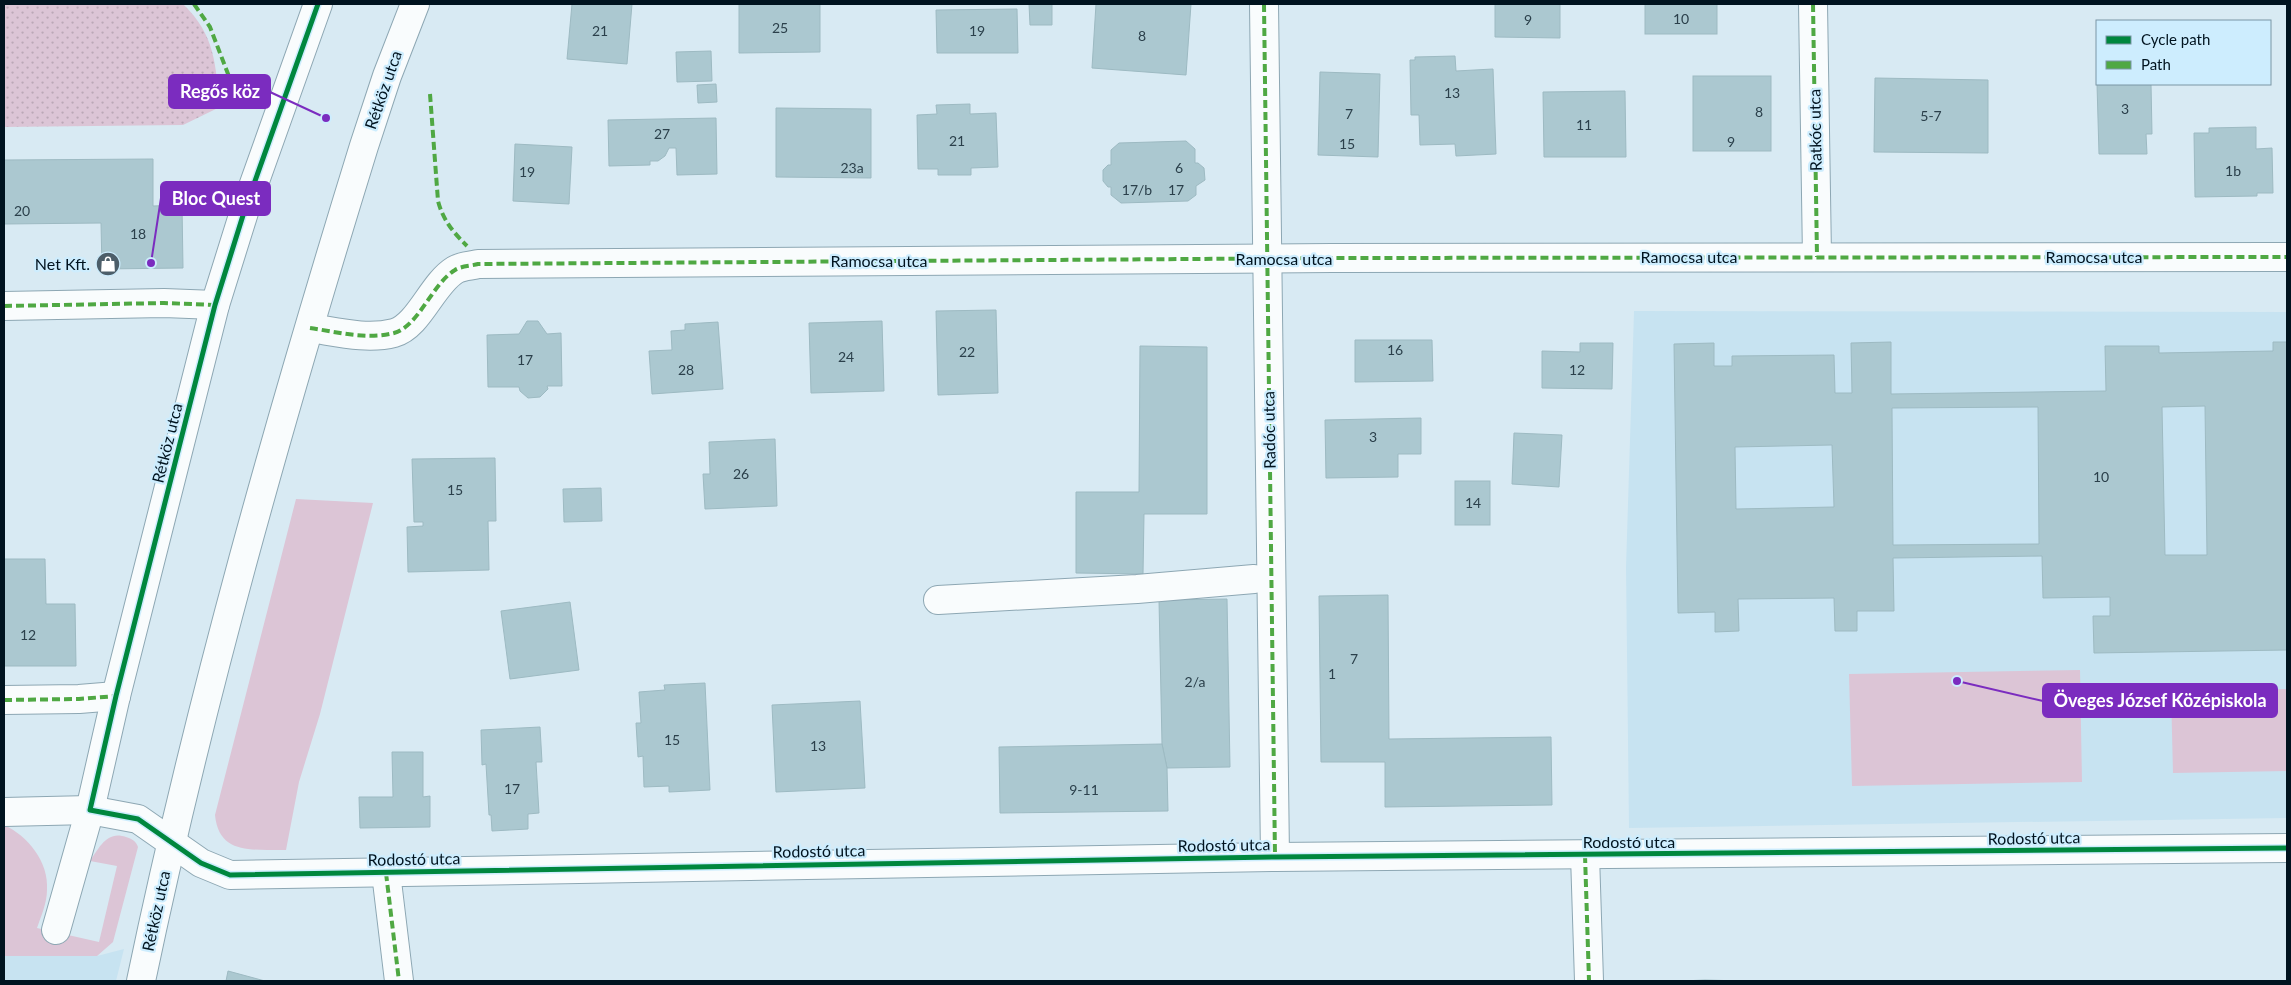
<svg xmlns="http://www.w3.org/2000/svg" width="2291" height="985" font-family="Lato,sans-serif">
<defs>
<pattern id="park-dots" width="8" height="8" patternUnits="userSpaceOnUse" patternTransform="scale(1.25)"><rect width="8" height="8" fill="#dcc5d6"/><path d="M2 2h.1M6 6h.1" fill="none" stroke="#bba8b7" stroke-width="1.8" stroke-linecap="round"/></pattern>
</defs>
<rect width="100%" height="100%" fill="#d8eaf3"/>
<g fill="#c7e3f1">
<path d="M1634,311l653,1v506l-658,10 -3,-261z"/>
<path d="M124,949l-8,32h-112v-25h93z"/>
</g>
<g fill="#dcc5d6">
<path d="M296,499l77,4 -53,211 -21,68 -13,68c-32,-1 -67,6 -71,-35z"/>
<path d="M2080,670l2,112 -230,4 -3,-112z"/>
<path d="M2287,689v82l-114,2 -2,-81z"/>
<path d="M4,825c24,11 45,37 43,65 0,13 -6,26 -10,38l62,14 18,-76 -27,-5c9,-13 17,-31 36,-24 6,2 10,4 12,10l-25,95 -16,14h-93z"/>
</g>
<path fill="url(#park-dots)" d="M4,4h179c33,32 32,60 37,103l-37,18 -179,2z"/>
<g fill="#abc8d0" stroke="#9dbac2" fill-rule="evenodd">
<path d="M572,4h60l-5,60 -60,-5z"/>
<path d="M739,4h81v48l-81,1z"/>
<path d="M1029,4h23v21h-22z"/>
<path d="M1096,4h95l-5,71 -94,-7z"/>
<path d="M1495,4h65v34l-65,-1z"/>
<rect x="1645" y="4" width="72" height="30"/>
<path d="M1017,9l1,44h-81l-1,-43z"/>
<path d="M711,51l1,30 -35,1 -1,-30z"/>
<path d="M1455,56l1,15 37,-2 3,85 -40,2 -1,-12 -35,1 -1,-30h-8l-1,-55h5v-3z"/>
<path d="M1320,72l60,2 -2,83 -60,-2z"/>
<rect x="1693" y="76" width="78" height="75"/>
<path d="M1875,78l113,2v73l-114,-1z"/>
<path d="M716,84l1,18 -19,1 -1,-18z"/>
<path d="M2097,84h54l1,50h-6l1,20h-48z"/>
<path d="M1625,91l1,66h-82l-1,-65z"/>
<path d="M970,104v10l26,-1 2,54 -27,1v7h-33v-6h-20l-1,-54 20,-1 -1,-9z"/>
<path d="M776,108l95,1v69l-95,-1z"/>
<path d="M716,118l1,56 -40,1 -1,-27h-7l-4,8 -7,5h-8v4l-41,1 -1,-46z"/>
<path d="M2256,127v22l16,-1 1,45h-16v3l-62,1 -1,-64h15v-5z"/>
<path d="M1186,141l9,8v14h3l6,5 1,12 -9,6v9l-8,6 -67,2 -10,-8v-8h-3l-5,-6v-11l5,-5h3v-15l8,-7z"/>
<path d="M515,144l57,3 -3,57 -56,-3z"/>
<path d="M153,159v47l29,-1 1,63 -81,1 -1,-46 -97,1v-64z"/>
<path d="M996,310l2,83 -60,2 -2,-84z"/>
<path d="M527,321h11l9,13 14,-1 1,53h-15l1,3 -8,8 -12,1 -8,-7 -1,-4h-31l-1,-52 32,-1z"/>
<path d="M882,321l2,70 -73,2 -2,-70z"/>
<path d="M718,322l5,67 -71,5 -3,-43 23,-1 -1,-19 14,-1v-6z"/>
<path d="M1355,340h77l1,41 -78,1z"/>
<path d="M1891,342v52l215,-3 -1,-45h54v7l114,-2v-9h14v308l-193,3 -1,-37h17v-19l-67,1 -1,-42 -149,2 1,53h-37v20h-22l-1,-33 -96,1 1,32 -24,1v-20l-37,1 -4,-269 40,-1v23h18v-10l102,-1 1,38h17l-1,-50zM2205,406l2,149h-42l-3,-148zM2038,407l1,137 -146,1 -1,-137zM1832,445l2,62 -98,2 -1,-62z"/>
<path d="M1580,343h33l-1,46 -70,-1v-37l38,1z"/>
<path d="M1140,346l67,1v167h-63l-1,60 -67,-1v-81h63z"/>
<path d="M1421,418v36h-23v23l-72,1 -1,-58z"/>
<path d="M1514,433l48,2 -3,52 -47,-3z"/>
<path d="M775,439l2,67 -72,3 -2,-35h7l-1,-32z"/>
<path d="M495,458l1,63h-8l1,49 -81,2 -1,-45 16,-1v-4h-9l-2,-63z"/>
<rect x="1455" y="481" width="35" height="44"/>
<path d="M601,488l1,33 -38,1 -1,-33z"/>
<path d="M4,559h41l1,45h29l1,62h-72z"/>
<path d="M1388,595l1,144 162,-2 1,68 -167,2v-45h-64l-2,-166z"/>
<path d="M1227,599l3,168 -63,1 -5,-24 -3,-144z"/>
<path d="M570,602l9,68 -69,9 -9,-68z"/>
<path d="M705,683l5,107 -41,2v-6l-25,1 -1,-31 -5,1 -2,-34h5l-2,-31 26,-2 -1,-5z"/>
<path d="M860,701l5,87 -89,4 -4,-87z"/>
<path d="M540,727l2,35h-6l3,51 -11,1v15l-36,2 -1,-16h-2l-3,-51 -4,1 -1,-35z"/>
<path d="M1162,744l5,24 1,43 -168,2 -1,-66z"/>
<path d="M392,752h31v45l7,-1v31l-70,1 -1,-31h34z"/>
<path d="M228,971l37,10h-39z"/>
<path d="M1705,980l37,1h3h-63z"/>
</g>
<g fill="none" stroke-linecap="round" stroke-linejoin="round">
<g stroke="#8da7b3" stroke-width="30">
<g id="minor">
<path d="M1264,4l11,853"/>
<path d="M1813,4l4,253"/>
<path d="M4,306l160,-3 51,2"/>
<path d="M310,328c27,4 57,12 84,5 25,-7 38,-49 61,-63 6,-4 16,-4 23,-6l854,-6 955,-1"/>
<path d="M938,600l199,-11 117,-10"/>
<path d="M4,700l75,-1 37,-3"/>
<path d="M4,812l86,-2 48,9 63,44 29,12 1045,-18 1012,-9"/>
<path d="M1585,855l4,126"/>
<path d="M386,873l13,108"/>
<path d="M56,930l34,-120 26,-114 99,-391 30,-96 73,-205"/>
<path d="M141,981c59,-282 138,-560 223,-835l23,-70 28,-72"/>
</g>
</g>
<use href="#minor" stroke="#f9fcfd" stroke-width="28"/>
<g stroke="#4fa843" stroke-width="4" stroke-dasharray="8 4" stroke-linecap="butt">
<path d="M194,4l16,23 23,60"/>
<path d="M1264,4l11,853"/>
<path d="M1813,4l4,253"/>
<path d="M430,94l8,107c5,19 15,31 29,45"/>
<path d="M4,306l160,-3 51,2"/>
<path d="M310,328c27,4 57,12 84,5 25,-7 38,-49 61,-63 6,-4 16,-4 23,-6l854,-6 955,-1"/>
<path d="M4,700l75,-1 37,-3"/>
<path d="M1585,855l4,126"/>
<path d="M386,873l13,108"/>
</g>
<g stroke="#cdedfe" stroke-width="8">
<path id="cycleway" d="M318,4l-73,205 -30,96 -99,391 -26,114 48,9 63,44 29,12 1045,-18 1012,-9"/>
</g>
<use href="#cycleway" stroke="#00873e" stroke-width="5"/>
</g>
<defs>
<g id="shop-disc" transform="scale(1.25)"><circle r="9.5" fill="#4c5e69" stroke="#cdedfe"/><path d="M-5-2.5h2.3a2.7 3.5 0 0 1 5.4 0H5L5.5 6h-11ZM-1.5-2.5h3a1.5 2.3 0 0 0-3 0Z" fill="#fff"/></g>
</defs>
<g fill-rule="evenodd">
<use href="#shop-disc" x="108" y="264"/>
</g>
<g text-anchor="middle" stroke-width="4.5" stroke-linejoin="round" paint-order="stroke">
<g font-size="14" fill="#2b404b">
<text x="1681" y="24">10</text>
<text x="1528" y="25">9</text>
<text x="780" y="33">25</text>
<text x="600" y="36">21</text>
<text x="977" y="36">19</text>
<text x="1142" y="41">8</text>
<text x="1452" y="98">13</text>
<text x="2125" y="114">3</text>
<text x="1759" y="117">8</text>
<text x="1349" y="119">7</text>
<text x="1931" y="121">5-7</text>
<text x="1584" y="130">11</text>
<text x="662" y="139">27</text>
<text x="957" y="146">21</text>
<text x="1731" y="147">9</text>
<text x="1347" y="149">15</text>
<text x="852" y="173">23a</text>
<text x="1179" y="173">6</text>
<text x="2233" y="176">1b</text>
<text x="527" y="177">19</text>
<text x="1137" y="195">17/b</text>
<text x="1176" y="195">17</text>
<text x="22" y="216">20</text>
<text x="138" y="239">18</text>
<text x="1395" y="355">16</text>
<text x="967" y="357">22</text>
<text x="846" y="362">24</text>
<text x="525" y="365">17</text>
<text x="686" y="375">28</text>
<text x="1577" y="375">12</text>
<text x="1373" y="442">3</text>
<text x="741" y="479">26</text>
<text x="2101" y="482">10</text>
<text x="455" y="495">15</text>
<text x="1473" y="508">14</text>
<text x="28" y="640">12</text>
<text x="1354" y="664">7</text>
<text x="1332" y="679">1</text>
<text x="1195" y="687">2/a</text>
<text x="672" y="745">15</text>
<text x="818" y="751">13</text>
<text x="512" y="794">17</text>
<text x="1084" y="795">9-11</text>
</g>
<g font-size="16" fill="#00131f" stroke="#cdedfe">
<text transform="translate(383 90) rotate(-71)" y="6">Rétköz utca</text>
<text transform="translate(1815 130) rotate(-91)" y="6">Ratkóc utca</text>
<text x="1689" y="263">Ramocsa utca</text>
<text x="2094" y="263">Ramocsa utca</text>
<text x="1284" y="265">Ramocsa utca</text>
<text x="879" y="267">Ramocsa utca</text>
<text transform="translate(1269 430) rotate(-91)" y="6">Radóc utca</text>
<text transform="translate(167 443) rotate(-76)" y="6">Rétköz utca</text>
<text transform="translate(2034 838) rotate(-1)" y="6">Rodostó utca</text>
<text x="1629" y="848">Rodostó utca</text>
<text transform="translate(1224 845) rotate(-1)" y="6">Rodostó utca</text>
<text transform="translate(819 851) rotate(-1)" y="6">Rodostó utca</text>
<text transform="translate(414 859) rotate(-1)" y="6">Rodostó utca</text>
<text transform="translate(156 911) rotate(-78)" y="6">Rétköz utca</text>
</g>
<g font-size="16" fill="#00131f" stroke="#cdedfe" text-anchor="end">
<text x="90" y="270">Net Kft.</text>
</g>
</g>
<path fill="none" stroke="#7b2cbf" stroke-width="2" d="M326 118L270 92M151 263L161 198M1957 681L2043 701"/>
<g fill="#7b2cbf" stroke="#cdedfe" stroke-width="2">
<circle cx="326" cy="118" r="5"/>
<circle cx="151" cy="263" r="5"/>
<circle cx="1957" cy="681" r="5"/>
</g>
<g fill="#7b2cbf" stroke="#7b2cbf" stroke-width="2">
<rect x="169" y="75" width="101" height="33" rx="5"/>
<rect x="161" y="182" width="109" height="33" rx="5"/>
<rect x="2043" y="684" width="234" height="33" rx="5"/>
</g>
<g font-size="18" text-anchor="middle" font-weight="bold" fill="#fff">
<text x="220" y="98">Regős köz</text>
<text x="216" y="205">Bloc Quest</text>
<text x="2160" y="707">Öveges József Középiskola</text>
</g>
<rect width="2291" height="985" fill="none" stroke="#00131f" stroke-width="10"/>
<rect x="2096" y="20" width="175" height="65" fill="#cdedfe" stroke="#7b96a5"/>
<rect x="2106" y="36" width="25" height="8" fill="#00873e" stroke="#7b96a5"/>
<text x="2141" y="45" font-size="15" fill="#00131f">Cycle path</text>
<rect x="2106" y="61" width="25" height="8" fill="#4fa843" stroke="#7b96a5"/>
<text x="2141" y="70" font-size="15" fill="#00131f">Path</text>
</svg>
